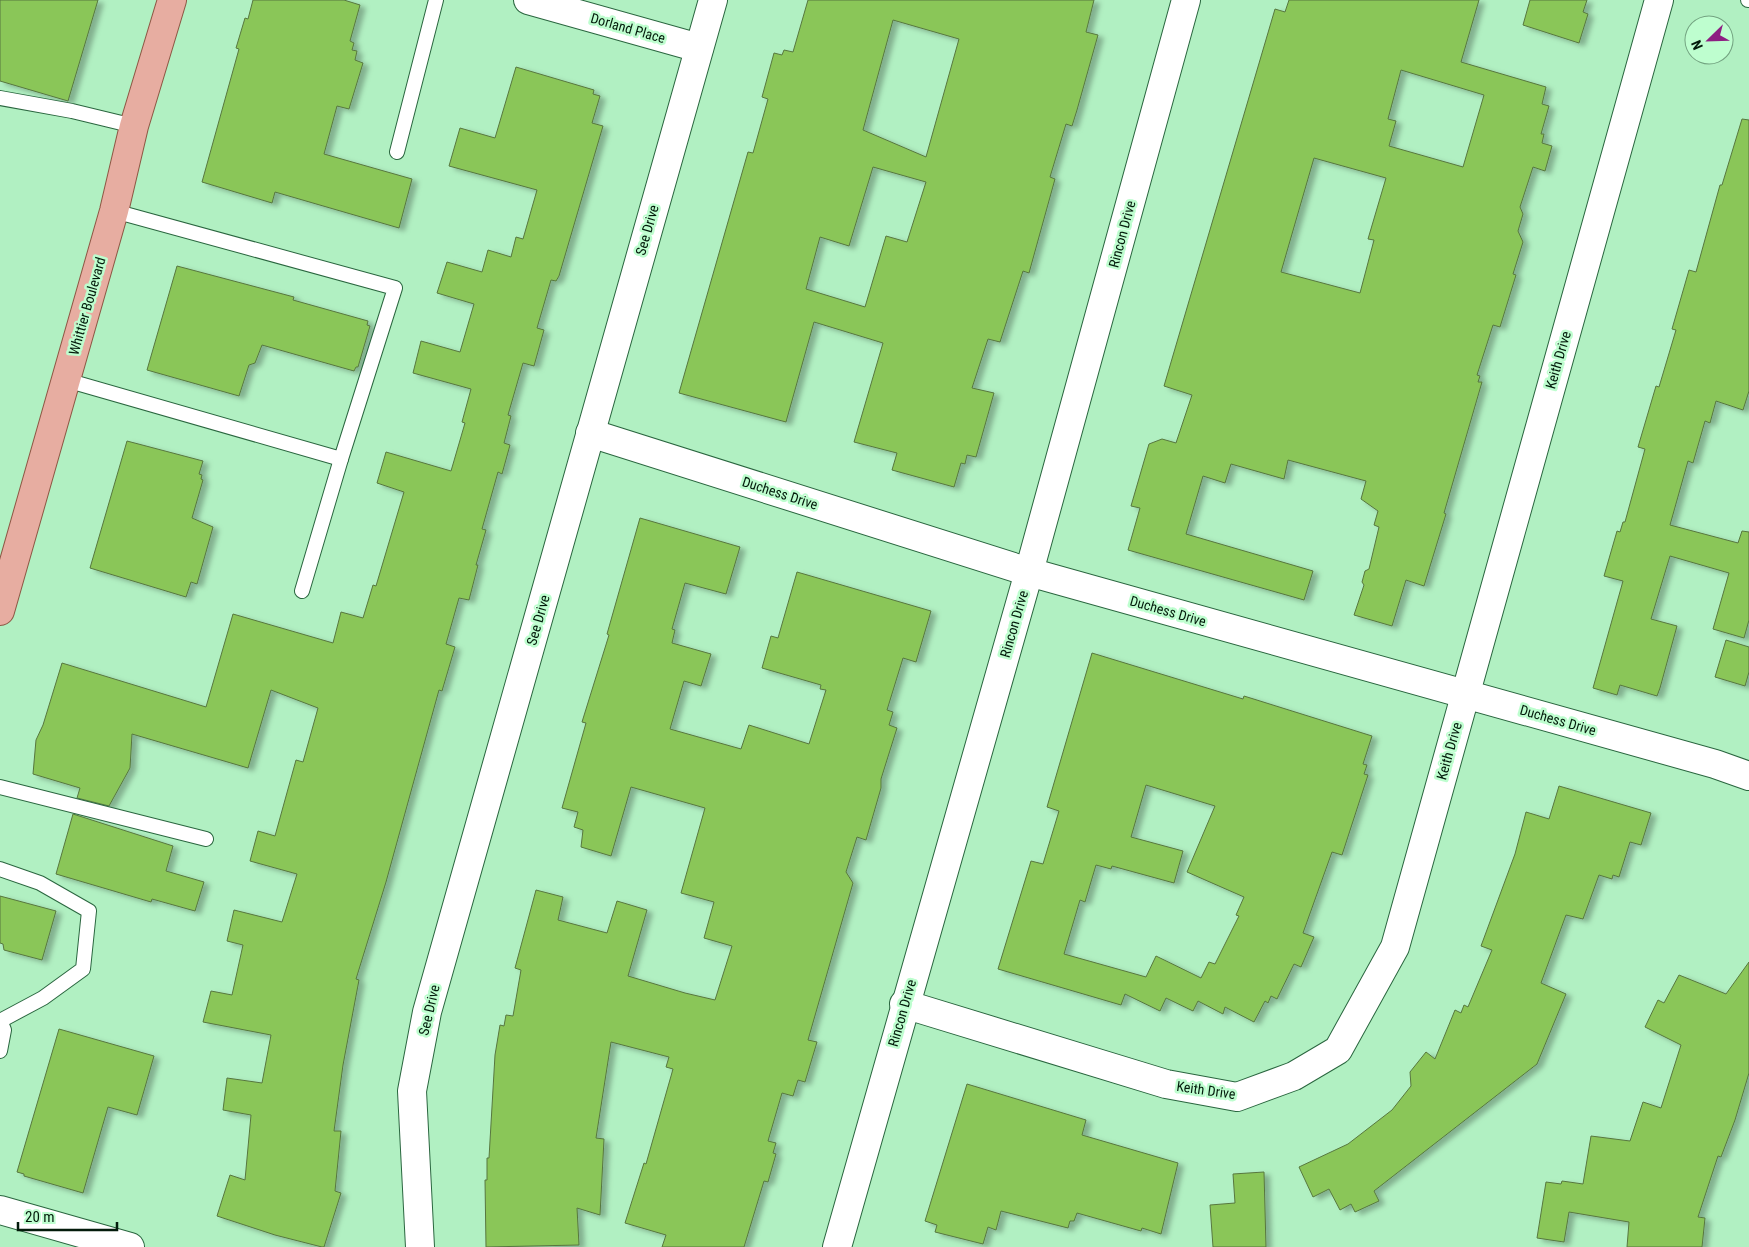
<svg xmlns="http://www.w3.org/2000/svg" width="1749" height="1247" font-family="'Roboto Condensed',sans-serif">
<defs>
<filter id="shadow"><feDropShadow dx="5.5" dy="3" stdDeviation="2.5" flood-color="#0004"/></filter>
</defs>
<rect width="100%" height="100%" fill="#b1f0c2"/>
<g fill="#8ac658" stroke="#57773f" fill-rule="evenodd" filter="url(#shadow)">
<path d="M0,0h98l-30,101 -68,-20z"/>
<path d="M253,0h91l16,5 -10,36 4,2 -2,7 5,1 -2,9 8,3 -14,46 -12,-3 -13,48 88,25 -13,49 -124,-36 -3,11 -70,-21 37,-133 -3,-1 9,-30 3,1z"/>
<path d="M808,0h286l-8,32 12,3 -21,75 -5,16 -6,-2 -16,53 5,2 -26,94 -6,-2 -23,71 -12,-3 -16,49 22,5 -18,64 -9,-2 -2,9 -4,-1 -7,24 -62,-17 5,-17 -43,-11 29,-99 -69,-21 -28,100 -107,-29 69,-241 5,1 15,-54 -6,-2 12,-44 8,2 2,-5 9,2zM893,20l66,19 -33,118 -63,-27zM873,167l53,15 -19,60 -21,-6 -21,71 -59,-18 14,-52 29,9z"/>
<path d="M1289,0h190l-18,62 85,25 -4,17 7,2 -8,28h3l-2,9 10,3 -7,25 -12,-4 -13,40 3,7 -5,17 5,11 -10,32 3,1 -16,52 -7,-2 -16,50 3,1 -2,6h4l-38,131 2,1 -22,72 -18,-6 -14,46 -38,-11 10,-30 -2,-3 3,-11 4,-2 10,-42 -5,-2 4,-14 -17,-12 5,-18 -78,-21 -4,19 -53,-15 -6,19 -22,-7 -17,58 127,37 -9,29 -176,-50 12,-42 -9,-2 18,-62 13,-5 14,4 16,-48 -28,-9 111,-377 10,3zM1401,70l83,25 -21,72 -74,-21 7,-25 -8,-2zM1314,158l72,20 -18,61 6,1 -14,53 -79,-21z"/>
<path d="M1530,0h57l-4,12 5,2 -9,29 -56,-18z"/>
<path d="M516,67l78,23 -1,4 7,2 -8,27 11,3 -44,150 -3,5 -5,-1 -14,48 7,2 -10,36 -11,-3 -15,52 3,1 -7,27 6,2 -8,29 -4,-2 -16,57 4,1 -10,35h2l-9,35 -10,-2 -13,46 9,3 -13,44 -3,-1 -53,192 -30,97 3,1 -16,85 -9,66h7l-6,60 6,2 -17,54h-2l-47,-12 -58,-19 13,-41 15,5 6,-65 -28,-5 4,-32 35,5 9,-48 -68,-13 8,-31 21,4 11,-50 -16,-4 7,-31 48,12 15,-48 -47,-13 8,-30 17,5 21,-76 7,2 15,-54 -47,-18 -23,78 -116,-34 -2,34 -21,38 -32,-8 3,-10 -47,-14 3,-34 7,-15 19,-62 144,44 27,-93 100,29 8,-31 22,6 10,-33 3,1 28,-94 -27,-9 9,-31 65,19 14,-48 -3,-1 9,-33 -58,-16 8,-32 39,11 14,-48 -37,-11 10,-31 35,10 6,-22 23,7 5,-20 7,2 14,-49 -88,-24 11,-38 35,10z"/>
<path d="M1742,119l7,1v271l-6,19 -27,-9 -6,22 -5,-2 -12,42 -5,-2 -18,64 68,18 4,-12 7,1v88l-5,18 -31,-9 16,-56 -59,-17 -19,63 26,7 -17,62 -3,8 -37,-11 -3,10 -24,-7 30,-107 -19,-5 13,-45 3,1 3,-10h2l20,-73 -7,-2 18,-61 3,1 17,-57 -4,-1 17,-59 7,2 24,-87h2z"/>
<path d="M177,266l117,31 -1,3 75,21 -1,4 3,1 -12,41h-2l-2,4 -92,-26 -7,18 -6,2 -10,31 -92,-26z"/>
<path d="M127,441l76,20 -4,13 3,1 -1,4 2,1 -11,38 21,9 -16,57 -6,-2 -5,15 -96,-29z"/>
<path d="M640,518l100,29 -14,47 -41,-11 -13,46 3,1 -3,13 39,11 -10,32 -17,-5 -14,48 71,20 8,-24 60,19 17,-54 -6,-1 1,-4 -59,-17 9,-32 7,2 19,-66 134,39 -15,51 -13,-4 -16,52 6,2 -4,13 8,3 -16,51v9l-15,52 -9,-3 -11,35 7,11 -45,157 9,2 -12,40 -7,-2 -5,16 -11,-3 -14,48 8,2 -3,10 3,1 -8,28 -4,-1 -20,66h-82l4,-12 -41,-12 19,-60 2,1 27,-95 -7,-2 3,-10 -58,-15 -15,96 8,1 -4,76 -23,-7 2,37 -93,2 -1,-67h2v-22h2l6,-103 5,-30 4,1 2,-11 7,1 8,-46 -6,-2 21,-78 27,7 -5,23 49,13 10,-32 30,9 -19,66 57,17 30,7 17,-54 -28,-8 10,-36 -33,-9 24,-85 -74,-21 -20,69 -30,-9 2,-17 -9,-3 4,-15 -16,-4 24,-85 -4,-1 27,-87 -2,-1z"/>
<path d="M1726,640l23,7v25l-4,14 -30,-9z"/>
<path d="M1092,653l151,46 1,-3 128,40 -9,28 4,1 -3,9 4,1 -26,80 -10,-3 -29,81 11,4 -13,30 -7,-3 -17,35 -6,-3 -3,7 -3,-2 -11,21 -29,-15 -2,7 -25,-13 -5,10 -27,-13 -6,13 -35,-17 -4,11 -123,-36 33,-108 12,3 16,-53 -12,-4zM1146,785l69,21 -28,66 57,25 -8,18 3,1 -24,48 -6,-2 -8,16 -45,-22 -10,21 -82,-23 16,-54 5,2 11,-37 15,4 1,-3 62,17 9,-32 -52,-14z"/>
<path d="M1559,786l92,27 -10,32 -11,-3 -11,35 -6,-2 -1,4 -13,-4 -16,44 -17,-4 -25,68 25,11 -29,70 -163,127 5,10 -24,11 -4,-8 -11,6 -11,-21 -16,8 -14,-30 49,-23 44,-34 19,-24 -1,-14 16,-20 9,7 20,-49 6,3 3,-8 4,2 24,-57 -11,-4 34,-92 11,-42 23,7z"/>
<path d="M73,814l100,32 -7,25 38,11 -9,29 -43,-12 -1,3 -95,-28z"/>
<path d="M0,896l56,15 -14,49 -38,-10 -1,-6 -3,-1z"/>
<path d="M1749,962v111l-14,47 -14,37 -3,-1 -20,61 7,1 -3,29h-75l2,-25 -60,-10 -5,30 -27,-4 9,-56 15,2 1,-3 21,3 8,-48 39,5 13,-39 18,6 20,-63 -36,-18 13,-27 6,3 15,-28 47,19z"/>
<path d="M59,1029l95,27 -17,59 -29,-8 -25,86 -59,-17v-2l-7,-2z"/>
<path d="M967,1084l119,36 -4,15 96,28 -17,71 -19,-6 -1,3 -64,-18 -3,8h-4l-2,7 -67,-17 -5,19 -8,-3 -5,17 -48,-12 2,-7 -12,-4z"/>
<path d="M1264,1172l2,75h-53l-3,-42 25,-2 -2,-29z"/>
</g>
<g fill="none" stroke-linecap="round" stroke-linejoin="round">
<g stroke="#2a663f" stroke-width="16">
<g id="lane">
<path d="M1748,0h1"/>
<path d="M0,98l72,13 62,15"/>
<path d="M397,152l39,-152"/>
<path d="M66,380l275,79 54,-171 -281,-77"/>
<path d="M302,591l39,-132"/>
<path d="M0,787l206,52"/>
<path d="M0,869l40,14 49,28 -6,58 -40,29 -43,23"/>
<path d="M0,1020l4,10 -4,21"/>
</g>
</g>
<g stroke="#2a663f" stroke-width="30">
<g id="street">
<path d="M528,0l171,48"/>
<path d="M590,433l439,139 686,192 34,12"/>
<path d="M904,1004l262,80 71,13 57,-21 44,-26 57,-103 264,-947"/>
<path d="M0,1210l130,37"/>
<path d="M420,1247l-8,-156 15,-79 286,-1012"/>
<path d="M837,1247l192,-675 157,-572"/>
</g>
</g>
<g stroke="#8d5744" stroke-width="30">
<path id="primary" d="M0,611l114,-400 20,-85 38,-126"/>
</g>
<use href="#lane" stroke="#fff" stroke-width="14"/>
<use href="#street" stroke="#fff" stroke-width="28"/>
<use href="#primary" stroke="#e7ada1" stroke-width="28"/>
</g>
<g text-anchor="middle" stroke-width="5" stroke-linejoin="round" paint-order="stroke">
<g font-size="14" fill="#031b0b" stroke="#befecf">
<text transform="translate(628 28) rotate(16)" y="5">Dorland Place</text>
<text transform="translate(647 230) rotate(-74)" y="5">See Drive</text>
<text transform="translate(1122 234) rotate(-75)" y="5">Rincon Drive</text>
<text transform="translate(87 306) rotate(-74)" y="5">Whittier Boulevard</text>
<text transform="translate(1558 360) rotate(-74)" y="5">Keith Drive</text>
<text transform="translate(780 493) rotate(18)" y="5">Duchess Drive</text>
<text transform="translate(1168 611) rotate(16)" y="5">Duchess Drive</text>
<text transform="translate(538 620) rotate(-74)" y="5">See Drive</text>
<text transform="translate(1014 624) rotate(-74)" y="5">Rincon Drive</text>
<text transform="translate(1558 720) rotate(16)" y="5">Duchess Drive</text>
<text transform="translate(1449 751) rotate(-74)" y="5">Keith Drive</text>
<text transform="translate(429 1010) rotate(-77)" y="5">See Drive</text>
<text transform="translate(902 1013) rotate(-74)" y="5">Rincon Drive</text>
<text transform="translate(1206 1090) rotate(8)" y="5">Keith Drive</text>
</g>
</g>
<g transform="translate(1709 40) rotate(247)"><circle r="24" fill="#befecf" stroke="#73a381"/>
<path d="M0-4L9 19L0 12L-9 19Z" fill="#8d1f82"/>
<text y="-8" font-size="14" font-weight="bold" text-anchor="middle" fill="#031b0b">N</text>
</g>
<path d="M18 1222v8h99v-8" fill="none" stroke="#031b0b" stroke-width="2.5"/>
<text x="25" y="1222" font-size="15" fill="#031b0b" stroke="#befecf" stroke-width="4" paint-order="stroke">20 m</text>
</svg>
